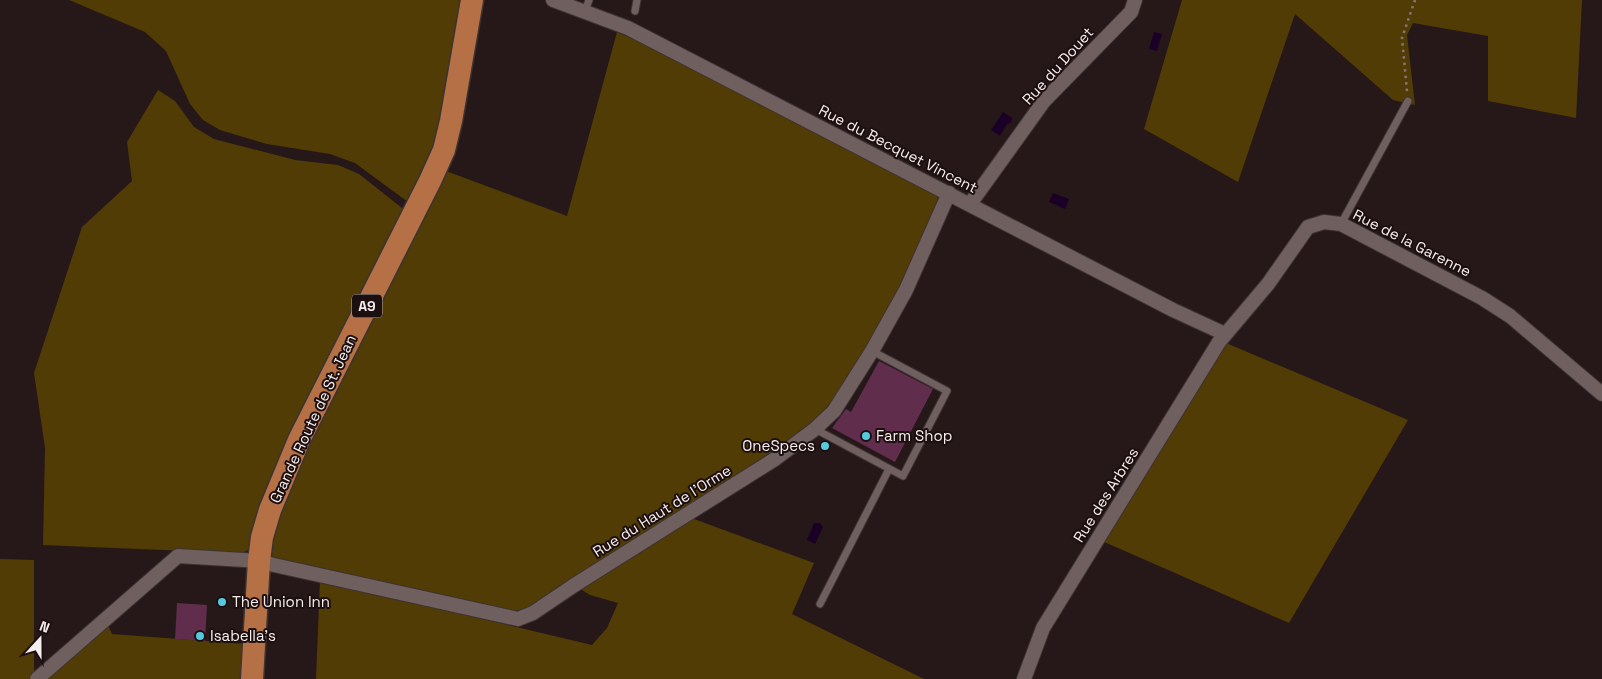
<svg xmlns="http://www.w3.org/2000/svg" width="1602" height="679" font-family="'Space Grotesk',sans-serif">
<rect width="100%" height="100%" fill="#261818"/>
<g fill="#513c05">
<path d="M69,0h389l6,3 -31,155 -25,44 -53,-39 -25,-9 -63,-10 -47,-14 -17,-10 -13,-16 -24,-53 -21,-19z"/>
<path d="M1182,0h400l-6,118 -88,-17v-65l-75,-13 -6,12 8,70 -22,-5 -98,-86 -57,168 -94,-53z"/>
<path d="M617,32l47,20 275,143 -28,76 -42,77 -37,53 -26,28 -197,130 -46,24 -35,26 -22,3 -235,-53 -3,-7 14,-47 23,-55 141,-279 121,45z"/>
<path d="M158,90l17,11 19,26 20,12 81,21 43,5 21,9 43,34 3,6 -155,335 -6,3 -9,1 -192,-8 2,-97 -11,-75 48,-146 50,-46 -5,-39z"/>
<path d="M1226,343l182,77 -119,203 -187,-82z"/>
<path d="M694,519l120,44 -22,51 132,65h-608l4,-99 272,65 15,-17 11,-25 -28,-8 -11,-7z"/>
<path d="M0,559l34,1v117l-1,2h-33z"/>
<path d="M107,623l5,11 133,10 -2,35h-200z"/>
</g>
<g fill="#1a0027">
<path d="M1154,32l8,2 -5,17 -8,-2z"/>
<path d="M1003,112l9,6 -1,5 -4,1 -7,12 -9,-6z"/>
<path d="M1053,193l16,6 -4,10 -16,-7z"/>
<path d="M814,523h6l3,4 -8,17 -8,-4z"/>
</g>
<g fill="#602d4c">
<path d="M879,361l54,28 -38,73 -63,-34 14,-19 5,3z"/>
<path d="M177,603l30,2 -2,36 -30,-2z"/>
</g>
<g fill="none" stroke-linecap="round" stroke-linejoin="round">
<g stroke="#3d3333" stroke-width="9">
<g id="lane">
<path d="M585,11l4,-11"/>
<path d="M635,11l2,-11"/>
<path d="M1341,224l67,-123"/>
<path d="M815,429l88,47 44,-85 -75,-40"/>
<path d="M820,604l69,-135"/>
</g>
</g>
<g stroke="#3d3333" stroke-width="16">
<g id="street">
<path d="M553,0l75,28 31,16 514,266 52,24"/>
<path d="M970,204l74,-103 87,-89 4,-12"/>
<path d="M37,679l141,-123 81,5 15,4 244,54 15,-6 40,-27 202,-127 40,-30 19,-18 38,-60 34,-61 43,-97"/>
<path d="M1024,679l19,-51 176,-286 49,-58 40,-57 16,-5 17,2 141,74 28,18 92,78"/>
</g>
</g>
<g stroke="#3d3333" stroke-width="25">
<path id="primary" d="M252,679l7,-118 3,-24 8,-27 29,-70 131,-259 14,-31 7,-29 21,-121"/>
</g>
<path stroke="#837676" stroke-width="2.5" stroke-dasharray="2.5 4" stroke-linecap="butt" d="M1407,91l-5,-53 13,-38"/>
<use href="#lane" stroke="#705f5f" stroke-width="7"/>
<use href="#street" stroke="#705f5f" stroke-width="14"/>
<use href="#primary" stroke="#b67045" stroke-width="22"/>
</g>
<g fill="#55cadf" stroke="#1c0f0f" stroke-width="2">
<circle cx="866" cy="436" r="5"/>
<circle cx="825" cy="446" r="5"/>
<circle cx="222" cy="602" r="5"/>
<circle cx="200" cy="636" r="5"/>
</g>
<g text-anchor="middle" stroke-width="4" stroke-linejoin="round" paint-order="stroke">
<rect fill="#1c0f0f" stroke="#b6aaaa" stroke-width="1" x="352" y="294.5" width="30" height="23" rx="4"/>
<g font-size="14" font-weight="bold" fill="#f8eded">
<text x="367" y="311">A9</text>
</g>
<g font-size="15" fill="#f8eded" stroke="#1c0f0f">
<text transform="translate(1058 66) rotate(-48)" y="5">Rue du Douet</text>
<text transform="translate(898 149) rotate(27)" y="5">Rue du Becquet Vincent</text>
<text transform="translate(1412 243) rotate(27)" y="5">Rue de la Garenne</text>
<text transform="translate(313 419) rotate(-65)" y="5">Grande Route de St. Jean</text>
<text transform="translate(1106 495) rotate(-58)" y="5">Rue des Arbres</text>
<text transform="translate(662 511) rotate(-32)" y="5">Rue du Haut de l'Orme</text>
</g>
<g font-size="15" fill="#f8eded" stroke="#1c0f0f" text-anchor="start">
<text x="876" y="441">Farm Shop</text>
<text x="815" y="451" text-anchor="end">OneSpecs</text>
<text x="232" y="607">The Union Inn</text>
<text x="210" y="641">Isabella's</text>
</g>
</g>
<g transform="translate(40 639) rotate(21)" stroke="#1c0f0f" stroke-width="4" paint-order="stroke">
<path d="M0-4L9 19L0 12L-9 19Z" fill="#f8eded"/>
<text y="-8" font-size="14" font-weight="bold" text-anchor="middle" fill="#f8eded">N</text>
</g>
</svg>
